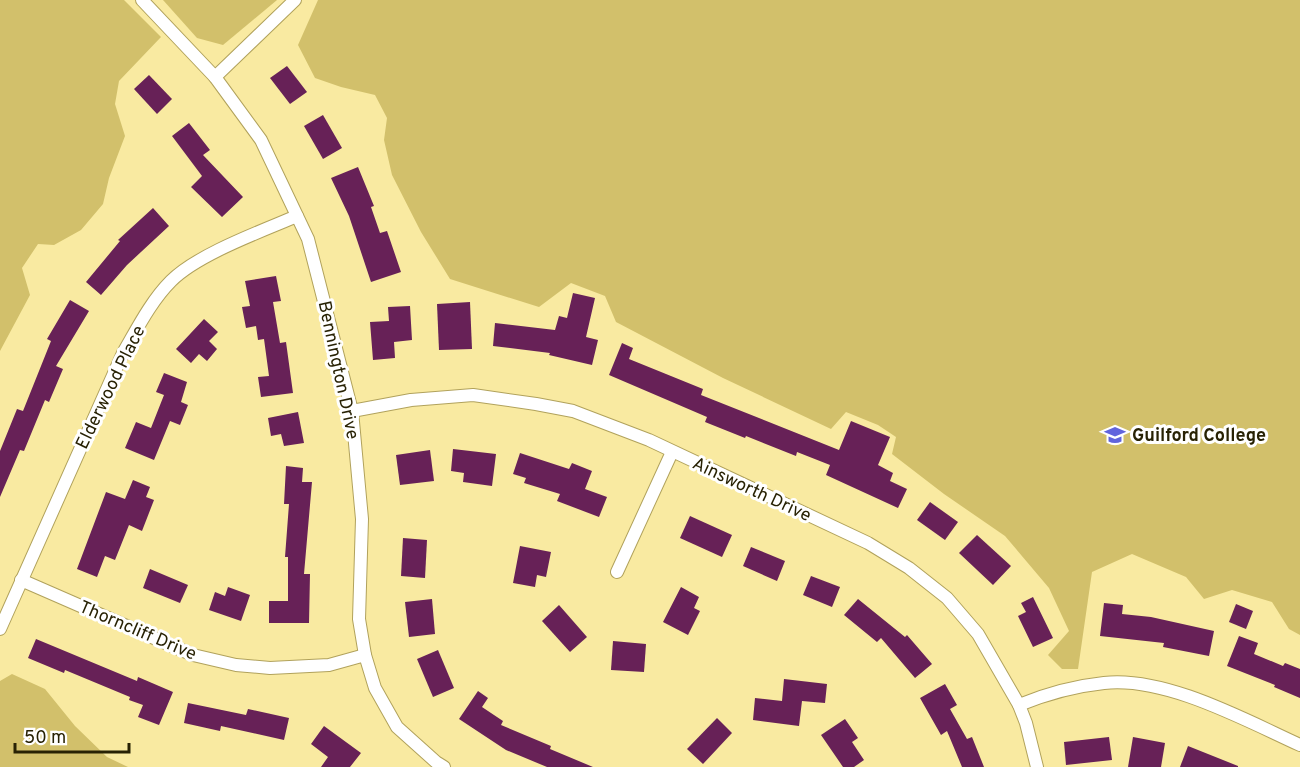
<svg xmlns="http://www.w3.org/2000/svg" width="1300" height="767" font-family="Overpass,sans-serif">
<rect width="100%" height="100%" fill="#f9eaa1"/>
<g fill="#d2c06b">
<path d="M0,0h124l37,37 -42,44 -4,23 10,32 -16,42 -6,26 -22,26 -27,15 -16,-1 -16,24 8,27 -30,56z"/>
<path d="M163,0h114l-54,45 -26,-7z"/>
<path d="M318,0h982v635l-11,-6 -17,-27 -40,-12 -28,9 -18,-22 -54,-23 -40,18 -14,97h-16l-14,-14 21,-24 -20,-43 -44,-52 -61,-42 -52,-40 4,-17 -18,-12 -32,-13 -15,17 -108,-51 -107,-56 -11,-26 -34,-13 -32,24 -89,-28 -29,-47 -29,-57 -8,-35 3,-22 -12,-23 -34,-8 -26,-9 -17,-33z"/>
<path d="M12,674l33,15 30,37 32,31 21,10h-128v-86z"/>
</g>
<g fill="#672157">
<path d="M287,66l20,26 -17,12 -20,-26z"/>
<path d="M149,75l23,24 -15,15 -23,-25z"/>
<path d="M323,115l19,33 -19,11 -19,-33z"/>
<path d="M189,123l21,27 -7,5 40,42 -21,20 -31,-30 11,-11 -30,-40z"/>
<path d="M358,167l16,39 -3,1 9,26 7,-2 14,41 -30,10 -22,-66 -18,-38z"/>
<path d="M153,208l16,18 -42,39 -26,30 -15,-13 34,-41 -2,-1z"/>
<path d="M276,276l5,25 -8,1 7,41 6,-1 7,51 -32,4 -3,-20 11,-1 -5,-37 -6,1 -2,-14 -10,2 -4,-21 8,-1 -5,-25z"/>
<path d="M573,293l22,5 -9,39 12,3 -6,25 -43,-10 1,-2 -57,-7 2,-23 60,7 4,-14 8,2z"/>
<path d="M70,300l19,11 -33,55 7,3 -14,33 -4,-2 -21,51 -4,-1 -20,47v-46l17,-42 6,2 28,-70 -4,-2z"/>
<path d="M470,302l2,47 -33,1 -2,-46z"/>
<path d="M410,306l2,34 -18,2 1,16 -22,2 -3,-38 19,-1 -1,-14z"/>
<path d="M204,319l14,13 -9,9 8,8 -10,12 -8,-7 -8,9 -15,-14z"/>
<path d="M622,343l11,5 -4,11 74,30 -2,6 138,55 12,-29 39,16 -12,28 15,8 -3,8 17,8 -9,19 -72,-33 4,-10 -33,-13 -1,4 -50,-20 -1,2 -40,-16 2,-5 -98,-42z"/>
<path d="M164,373l23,9 -6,20 7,3 -8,20 -10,-4 -16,39 -29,-12 11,-26 15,6 13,-33 -8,-3z"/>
<path d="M298,412l6,31 -20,3 -3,-12 -10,2 -3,-18z"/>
<path d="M453,449l43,5 -4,32 -29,-4 1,-9 -13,-2z"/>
<path d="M430,450l4,31 -34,4 -4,-30z"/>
<path d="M520,453l49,16 3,-6 20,8 -7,18 22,8 -8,20 -42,-16 3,-7 -36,-11 2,-5 -13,-4z"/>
<path d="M286,466l17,2 -1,14h10l-8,92h6l-1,49h-40v-22h19v-44h-3l4,-53h-5z"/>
<path d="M133,480l17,7 -4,10 8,3 -12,31 -13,-6 -14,35 -10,-4 -8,21 -20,-8 29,-77 19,7z"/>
<path d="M930,502l28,20 -13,18 -28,-20z"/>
<path d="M690,516l42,19 -10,22 -42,-19z"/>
<path d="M977,535l34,31 -18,19 -34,-32z"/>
<path d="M403,538l24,2 -2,38 -24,-2z"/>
<path d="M520,546l31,6 -5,25 -9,-2 -2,12 -22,-4z"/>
<path d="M751,547l34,14 -8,20 -34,-15z"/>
<path d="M150,569l38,16 -8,18 -37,-15z"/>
<path d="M811,576l29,11 -8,20 -29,-12z"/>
<path d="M228,587l22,8 -9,26 -32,-11 6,-18 10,4z"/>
<path d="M681,587l18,10 -5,11 6,3 -12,24 -25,-13z"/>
<path d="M1033,597l20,41 -20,9 -15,-31 8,-4 -5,-9z"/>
<path d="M432,599l3,35 -26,3 -4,-35z"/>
<path d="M858,599l47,38 2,-2 25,29 -17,14 -34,-40 -4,4 -33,-27z"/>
<path d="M1104,603l19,2 -1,9 29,3 63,14 -5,25 -46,-9 1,-4 -64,-7z"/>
<path d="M1236,604l17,7 -7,18 -17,-7z"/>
<path d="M559,605l28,32 -17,15 -28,-31z"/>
<path d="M1239,636l19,7 -4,11 29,12 2,-3 15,6v29l-26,-11 1,-2 -48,-19z"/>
<path d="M36,639l101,42 1,-4 35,15 -14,33 -21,-8 5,-12 -14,-5 1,-3 -65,-27 -1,3 -36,-15z"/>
<path d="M613,641l33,3 -2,28 -33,-2z"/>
<path d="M438,650l16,38 -21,9 -16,-38z"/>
<path d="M784,679l43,5 -2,19 -23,-2 -3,25 -46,-6 2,-22 27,3z"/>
<path d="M945,684l12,21 -7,4 17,30 5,-2 12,30h-22l-15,-36 -6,4 -21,-37z"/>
<path d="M478,691l10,7 -6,9 21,14 -2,4 50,21 -1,3 43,18h-46l-41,-17 -47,-31z"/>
<path d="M188,703l58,12 2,-6 41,9 -5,22 -63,-14 -1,5 -36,-8z"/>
<path d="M717,718l15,15 -29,31 -16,-15z"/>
<path d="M845,719l13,19 -6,4 12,18 -10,7h-11l-22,-32z"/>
<path d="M324,726l37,27 -11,14h-29l7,-10 -17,-13z"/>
<path d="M1109,737l3,23 -46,5 -2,-23z"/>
<path d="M1133,737l32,6 -4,24h-33z"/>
<path d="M1188,746l50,20v1h-58z"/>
</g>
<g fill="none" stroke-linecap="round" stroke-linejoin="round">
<g stroke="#b1a25c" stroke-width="14">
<g id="minor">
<path d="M142,0l73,77 46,63 47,99 44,172 10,108 -3,100 6,36 10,33 22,39 39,35 8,5"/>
<path d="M215,77l80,-77"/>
<path d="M352,411l59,-11 62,-5 63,9 37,7 76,29 219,103 41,25 38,30 31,36 41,71 7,18 11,44"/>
<path d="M617,572l55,-120"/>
<path d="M21,580l172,75 43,10 34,3 59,-3 36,-10"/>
<path d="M0,629l123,-276c14,-24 28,-52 48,-72 27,-27 91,-50 126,-65"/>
<path d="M1019,705c27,-11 56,-19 85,-22 61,-7 141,37 196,62"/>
</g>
</g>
<use href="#minor" stroke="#fff" stroke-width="12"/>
</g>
<defs>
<g id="university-bare" transform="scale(1.62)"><path d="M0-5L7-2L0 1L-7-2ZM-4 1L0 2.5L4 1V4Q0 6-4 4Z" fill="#6164dd" stroke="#fff" stroke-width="2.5" paint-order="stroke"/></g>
</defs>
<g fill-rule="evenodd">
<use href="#university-bare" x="1115" y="435"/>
</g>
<g text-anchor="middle" stroke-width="6" stroke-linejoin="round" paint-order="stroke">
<g font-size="18" fill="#282204" stroke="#fff">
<text transform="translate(339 370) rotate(78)" y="6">Bennington Drive</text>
<text transform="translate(110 387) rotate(-64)" y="6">Elderwood Place</text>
<text transform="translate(752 489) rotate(25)" y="6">Ainsworth Drive</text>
<text transform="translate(138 630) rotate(23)" y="6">Thorncliff Drive</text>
</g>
<g font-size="18" font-weight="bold" fill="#282204" stroke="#fff" text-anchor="start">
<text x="1132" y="441">Guilford College</text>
</g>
</g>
<path d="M15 743v9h114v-9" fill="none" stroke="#282204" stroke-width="3"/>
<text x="24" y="743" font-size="18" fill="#282204" stroke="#ffffff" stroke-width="4.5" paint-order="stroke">50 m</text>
</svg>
